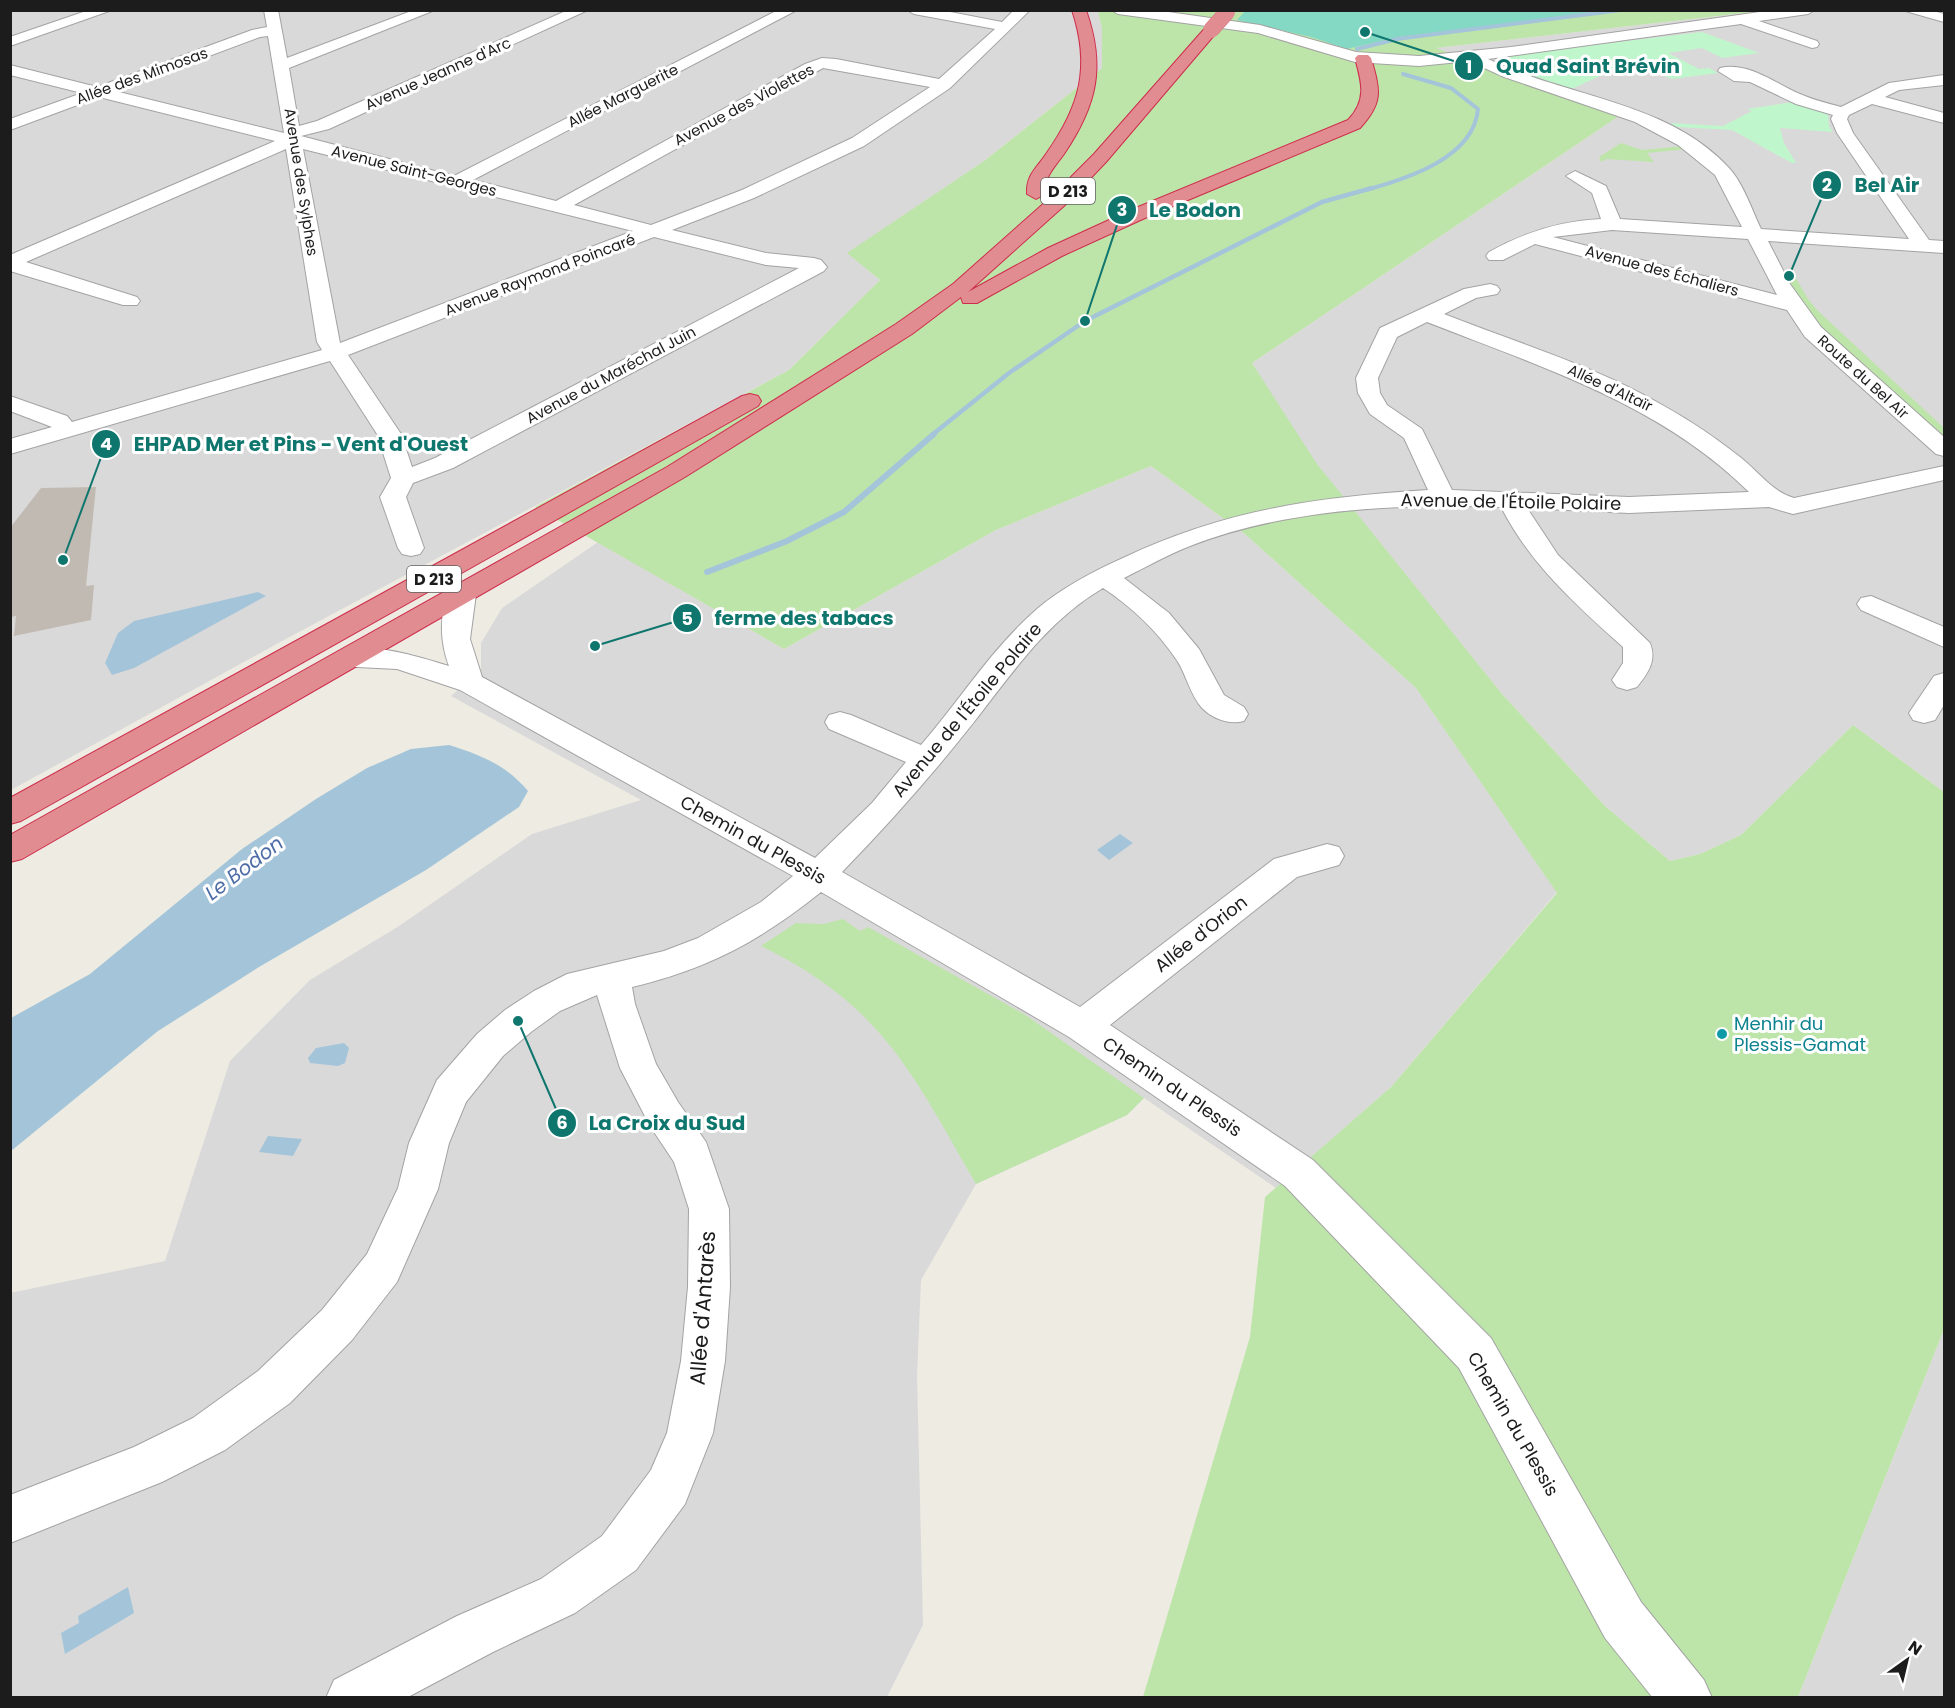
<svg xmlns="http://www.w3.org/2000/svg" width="1955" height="1708" font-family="Poppins,sans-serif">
<rect width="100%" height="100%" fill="#edebe2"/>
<g fill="#dad9d9">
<path d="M11,11h1087l4,18v39l-118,93 -136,92 32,27 -91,90 -507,271 -271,149z"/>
<path d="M1762,11h182v781l-91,-67 -112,110 -41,19 -30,7 -65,-55 -103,-112 -194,-240 -56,-91 367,-247 -184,-68z"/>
<path d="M1151,466l95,69 170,153 141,204 -166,195 -115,101 -132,-90 -17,17 -151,69 -55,96 -4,96 6,249 -36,72h-876l-1,-404 155,-32 65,-200 80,-81 89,-54 133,-92 109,-34 -190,-104 30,-27v-26l21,-35 96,-66 186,107 212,-119z"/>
<path d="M1944,1329v368h-146z"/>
</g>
<g fill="#bee5a9">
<path d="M1098,11h664l-326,37 183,68 -367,247 65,101 185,230 103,112 65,55 30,-7 41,-19 112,-110 91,67v537l-146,368h-655l107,-360 15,-140 126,-110 166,-194 -141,-205 -170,-153 -95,-69 -155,64 -212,119 -249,-142 254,-137 91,-90 -33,-27 137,-92 118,-93v-39z"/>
<path d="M1621,143l21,7 43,-4 3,3 -41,4 7,9 -48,-3 -5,3 -2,-5z"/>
<path d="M1785,270h6l17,29 10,12 126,117v11l-118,-107 -27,-28z"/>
<path d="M843,919l17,12 8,-4 156,87 120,84 -17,17 -151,69c-64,-111 -94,-179 -215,-238l35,-23 28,1z"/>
</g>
<g fill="#c0f6cc">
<path d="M1702,32l57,21 -37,5 -20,-10 -34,5 31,16 10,-1 9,5 -46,6 -42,-17 -58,27 -68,-22 -8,-5 4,-6z"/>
<path d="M1793,102l35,12 1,12 4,6 -53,-4 4,15 12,20h-4l-60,-33 -55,-3 -7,-4 53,3 29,-15 -5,-2z"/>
</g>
<path fill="#83d9c4" d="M1246,10h359v1l-206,26 -52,12 -36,-12 -74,-17z"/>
<g fill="#a4c5d9">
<path d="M258,592l8,4 -132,72 -22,7 -7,-12 13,-30 16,-12z"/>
<path d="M449,745c32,10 57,20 79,46l-9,16 -93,63 -167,97 -101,64 -147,120v-133l79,-44 152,-125 74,-50 51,-31 44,-19z"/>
<path d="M1120,834l13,9 -24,17 -12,-10z"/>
<path d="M344,1043l5,5 -4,15 -7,3 -28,-3 -2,-5 8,-10z"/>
<path d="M268,1136l34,3 -9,17 -34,-4z"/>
<path d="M128,1587l6,26 -69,41 -4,-21 18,-10 -1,-7z"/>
</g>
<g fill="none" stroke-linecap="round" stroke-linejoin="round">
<g stroke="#a4c5d9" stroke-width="4">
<path d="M1357,49l40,-10 224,-29"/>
<path d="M1366,190c40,-11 108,-32 112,-81l-27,-21 -48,-14"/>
</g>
<path stroke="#a4c5d9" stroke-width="4.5" d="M932,435l77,-62 76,-52 237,-119 50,-14"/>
<path stroke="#a4c5d9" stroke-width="6" d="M707,572l80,-31 57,-29 90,-78"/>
</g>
<path fill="#c1bab2" d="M96,487l-10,99 8,-1 -3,35 -77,16 2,-20 -6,1v-89l31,-40z"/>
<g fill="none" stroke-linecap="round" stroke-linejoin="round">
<g stroke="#a3a3a3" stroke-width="2">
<g id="minor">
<path d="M89,10h23l-102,36v-9z"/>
<path d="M264,10h14l9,48 127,-48h21l-146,58 10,58 18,-5 251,-111h20l-259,119 -28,7 153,40 324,-166h19l-324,170 83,21 249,-137 17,-6 14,1 103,20 56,-50 -81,-15 -7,-4h33l62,12 12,-12h16l-80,78 -86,58 -110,52 -82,32 94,23 48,5 7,2 6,7 -3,4 -371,197 -40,15 -7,14 18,51 -4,6 -9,2 -9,-2 -4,-6 -18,-51 11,-19 -14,-44 -47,-73 -320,93v-15l42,-12 -42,-16v-15l57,20 5,6 250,-72 -5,-8 -31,-193 -260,113 111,35 3,4 -3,4h-14l-113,-34v-16l265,-114 -176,-44 -89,33v-11l72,-26 -72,-18v-10l87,22 155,-57 15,-3zM268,36l16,97 -169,-42 145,-54zM823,68l107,19 -78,51 -110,52 -91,35 -77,-20zM303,149l330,82 -293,112zM654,237l112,28 33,3 -364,190 -23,9 -11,-33 -53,-79z"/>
<path d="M1111,10h43l106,15 96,27 63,4 92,-9 263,-37h41l-7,4 -49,7 58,20 2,3 -2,3 -5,1 -71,-24 -253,35c78,38 180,42 241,109 14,15 23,42 32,61l148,10 -72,-106 -6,-14 2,-4 -37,-11 -46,-22 -16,-1 -16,-10 2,-3c28,-7 56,16 80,26 13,6 27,9 41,13l48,-24 55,-8v10l-45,5 -14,7 59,16v10l-72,-19 -23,11 -2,4 6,14 76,107 15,1v12l-176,-12 22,43 31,43 123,110v19l-8,-2 -131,-117 -18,-27 -252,-66 -32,16h-14l-3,-4 3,-4c36,-20 71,-31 112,-33l-9,-26 -26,-17 9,-5 31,15 14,33 122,8 -27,-52 -37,-30 -43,-23 -131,-45 -35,-16 -50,5 -64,-4 -97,-29 -140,-19zM1612,230l136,9 29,56 -224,-58z"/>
<path d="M1902,10h28l14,4v8z"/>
<path d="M1490,284l7,2 3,4 -3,4 -21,4 -32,16c73,29 152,52 220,92 27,15 52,32 76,51 19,15 31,34 54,41l150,-32v14l-151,34 -24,-7 -140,6 -102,-5 31,47 92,88c7,18 -2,30 -13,44l-10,3 -10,-3 -5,-7 11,-17v-16c-47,-42 -93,-83 -122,-140 -101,-4 -216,2 -311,39 -23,9 -44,21 -66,32l45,35 30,36 25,46 20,12 4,7 -4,7c-15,4 -31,-2 -42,-13 -12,-13 -16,-35 -26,-49 -19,-28 -44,-52 -73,-71 -56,33 -90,84 -129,134 -41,52 -85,102 -132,150l238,135 194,-148 53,-15 12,3 5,9 -5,9 -42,12 -187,148 203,135 178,178 150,264 63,78 8,18h-59l-48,-60 -146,-270 -174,-182 -216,-149 -248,-145c-61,49 -113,77 -189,95l3,17 21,60 22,38 28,40 23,67 1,78 -5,74 -12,72 -28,71 -49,66 -61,43 -82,39 -87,46h-80l8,-18 123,-64 84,-37 61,-43 49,-66 16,-37 14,-72 7,-74 1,-78 -15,-47 -24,-36 -30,-58 -23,-73 -37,16 -29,21 -28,24 -37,46 -17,41 -11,46 -41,93 -45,58 -62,63 -65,47 -63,32 -152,61v-48l124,-48 59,-29 65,-47 64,-61 45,-56 31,-66 11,-45 28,-63 40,-46 28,-24 29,-19 33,-17 97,-23 34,-13 63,-36 32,-26 -333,-186 -63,-21 -60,-3 -4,-7 4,-7c37,-10 76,3 112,14 -9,-23 -11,-57 3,-78l10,-2 10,2 4,6 -6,45 12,38 333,181 57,-55 34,-41 -77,-33 -4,-7 4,-7 11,-3 11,3 70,30c39,-45 71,-97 116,-136 26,-22 55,-37 86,-51 101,-48 193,-61 305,-68l-24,-52 -34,-24 -12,-21 -2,-15 24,-50 84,-39zM1427,322c114,45 233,82 322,170l-120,5 -177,-7 -30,-61 -35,-24 -7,-12 -2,-15 19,-41z"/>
<path d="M1871,596l73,31v20l-83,-37 -4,-6 4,-6z"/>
<path d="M1944,673v32l-9,15 -11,3 -11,-3 -4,-7 25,-37z"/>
</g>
</g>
<g stroke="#ce2c4c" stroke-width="2">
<g id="highway">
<path d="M1072,10h14c20,57 11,95 -22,144 -10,14 -20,23 -19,40l-9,5 -9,-5c-1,-19 9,-25 19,-40 34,-48 45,-87 26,-144z"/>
<path d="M1211,26l7,4 -2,3 -110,129 -41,43 -97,87 80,-44 83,-38 217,-90c19,-20 14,-37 7,-62l3,-3h10l3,3c9,32 13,44 -11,70l-215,90 -83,38 -85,47h-14l-2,-6 -49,37 -227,143 -663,382 -12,3v-27l657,-368 229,-143 57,-40 98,-87 43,-43 112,-127z"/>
<path d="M750,394l8,2 3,5 -3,5 -737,415 -11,3v-26l732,-402z"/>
</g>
</g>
<use href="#minor" fill="#fff" fill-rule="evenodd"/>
<use href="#highway" fill="#e18c90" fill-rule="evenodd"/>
<g stroke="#ce2c4c" stroke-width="16" stroke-linecap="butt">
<path id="highway-bridge" d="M1211,30l16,-18"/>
</g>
<use href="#highway-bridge" stroke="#e18c90" stroke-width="16"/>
</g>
<circle fill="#0f9aa8" stroke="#fff" stroke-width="2" cx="1722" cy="1034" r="6"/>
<g text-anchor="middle" stroke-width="6" stroke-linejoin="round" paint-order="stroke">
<g font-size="15" fill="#1c1c1c" stroke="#fff">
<text transform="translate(438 74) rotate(-24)" y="5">Avenue Jeanne d'Arc</text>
<text transform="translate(142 76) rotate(-20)" y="5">Allée des Mimosas</text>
<text transform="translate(623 96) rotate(-27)" y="5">Allée Marguerite</text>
<text transform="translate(744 105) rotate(-28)" y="5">Avenue des Violettes</text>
<text transform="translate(414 171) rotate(14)" y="5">Avenue Saint-Georges</text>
<text transform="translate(301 182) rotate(81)" y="5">Avenue des Sylphes</text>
<text transform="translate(1662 271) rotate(15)" y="5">Avenue des Échaliers</text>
<text transform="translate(540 275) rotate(-21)" y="5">Avenue Raymond Poincaré</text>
<text transform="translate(611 375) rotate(-28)" y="5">Avenue du Maréchal Juin</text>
<text transform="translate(1863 377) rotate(42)" y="5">Route du Bel Air</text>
<text transform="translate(1610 388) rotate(25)" y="5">Allée d'Altaïr</text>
</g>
<g fill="#fff" stroke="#606060" stroke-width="1.5">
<rect x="1041" y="178" width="54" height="26" rx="4.5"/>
<rect x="407" y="566" width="54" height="26" rx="4.5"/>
</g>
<g font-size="16" font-weight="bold" fill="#1c1c1c">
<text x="1068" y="197">D 213</text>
<text x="434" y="585">D 213</text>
</g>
<g font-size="18" fill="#1c1c1c" stroke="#fff">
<text transform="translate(1511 502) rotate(1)" y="6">Avenue de l'Étoile Polaire</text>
<text transform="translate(967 710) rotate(-50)" y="6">Avenue de l'Étoile Polaire</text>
<text transform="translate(753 840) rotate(29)" y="6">Chemin du Plessis</text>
<text transform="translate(1201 934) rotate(-38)" y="6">Allée d'Orion</text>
<text transform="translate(1172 1087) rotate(34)" y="6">Chemin du Plessis</text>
<text transform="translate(1513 1424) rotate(60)" y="6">Chemin du Plessis</text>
</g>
<g font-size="18" fill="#0d838f" stroke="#fff" text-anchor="start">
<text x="1734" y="1030">Menhir du<tspan x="1734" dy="21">Plessis-Gamat</tspan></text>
</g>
<g font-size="20" font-style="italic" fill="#4e6da6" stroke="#fff">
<text transform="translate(244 868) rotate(-37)" y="7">Le Bodon</text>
</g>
<g font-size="21" fill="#1c1c1c" stroke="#fff">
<text transform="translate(703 1308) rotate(-86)" y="7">Allée d'Antarès</text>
</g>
</g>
<path fill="none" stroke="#0f766e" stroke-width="2" d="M1365 32L1469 66M1789 276L1827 185M1085 321L1122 210M63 560L106 444M595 646L687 618M518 1021L562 1123"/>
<g fill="#0f766e" stroke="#fff" stroke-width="2">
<circle cx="1365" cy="32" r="6"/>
<circle cx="1789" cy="276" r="6"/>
<circle cx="1085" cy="321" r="6"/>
<circle cx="63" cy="560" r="6"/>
<circle cx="595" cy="646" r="6"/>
<circle cx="518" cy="1021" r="6"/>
<circle cx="1469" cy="66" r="15"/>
<circle cx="1827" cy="185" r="15"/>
<circle cx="1122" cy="210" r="15"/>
<circle cx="106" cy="444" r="15"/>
<circle cx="687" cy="618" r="15"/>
<circle cx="562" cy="1123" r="15"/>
</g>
<g font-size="18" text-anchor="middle" font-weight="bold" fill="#fff">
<text x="1469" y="73">1</text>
<text x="1827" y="191">2</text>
<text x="1122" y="216">3</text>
<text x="106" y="450">4</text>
<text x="687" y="625">5</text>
<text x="562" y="1129">6</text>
</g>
<g font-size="20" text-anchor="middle" font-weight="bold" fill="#0f766e" stroke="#fff" stroke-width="6" stroke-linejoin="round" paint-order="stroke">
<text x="1588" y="73">Quad Saint Brévin</text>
<text x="1887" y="192">Bel Air</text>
<text x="1195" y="217">Le Bodon</text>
<text x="301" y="451">EHPAD Mer et Pins - Vent d'Ouest</text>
<text x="804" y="625">ferme des tabacs</text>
<text x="667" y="1130">La Croix du Sud</text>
</g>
<rect width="1955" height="1708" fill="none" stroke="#1c1c1c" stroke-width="24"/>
<g transform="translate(1907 1660) rotate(34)" stroke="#ffffff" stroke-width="4.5" paint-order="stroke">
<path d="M0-4.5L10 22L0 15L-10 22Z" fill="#1c1c1c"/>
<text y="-9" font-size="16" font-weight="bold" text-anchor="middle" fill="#1c1c1c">N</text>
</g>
</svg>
